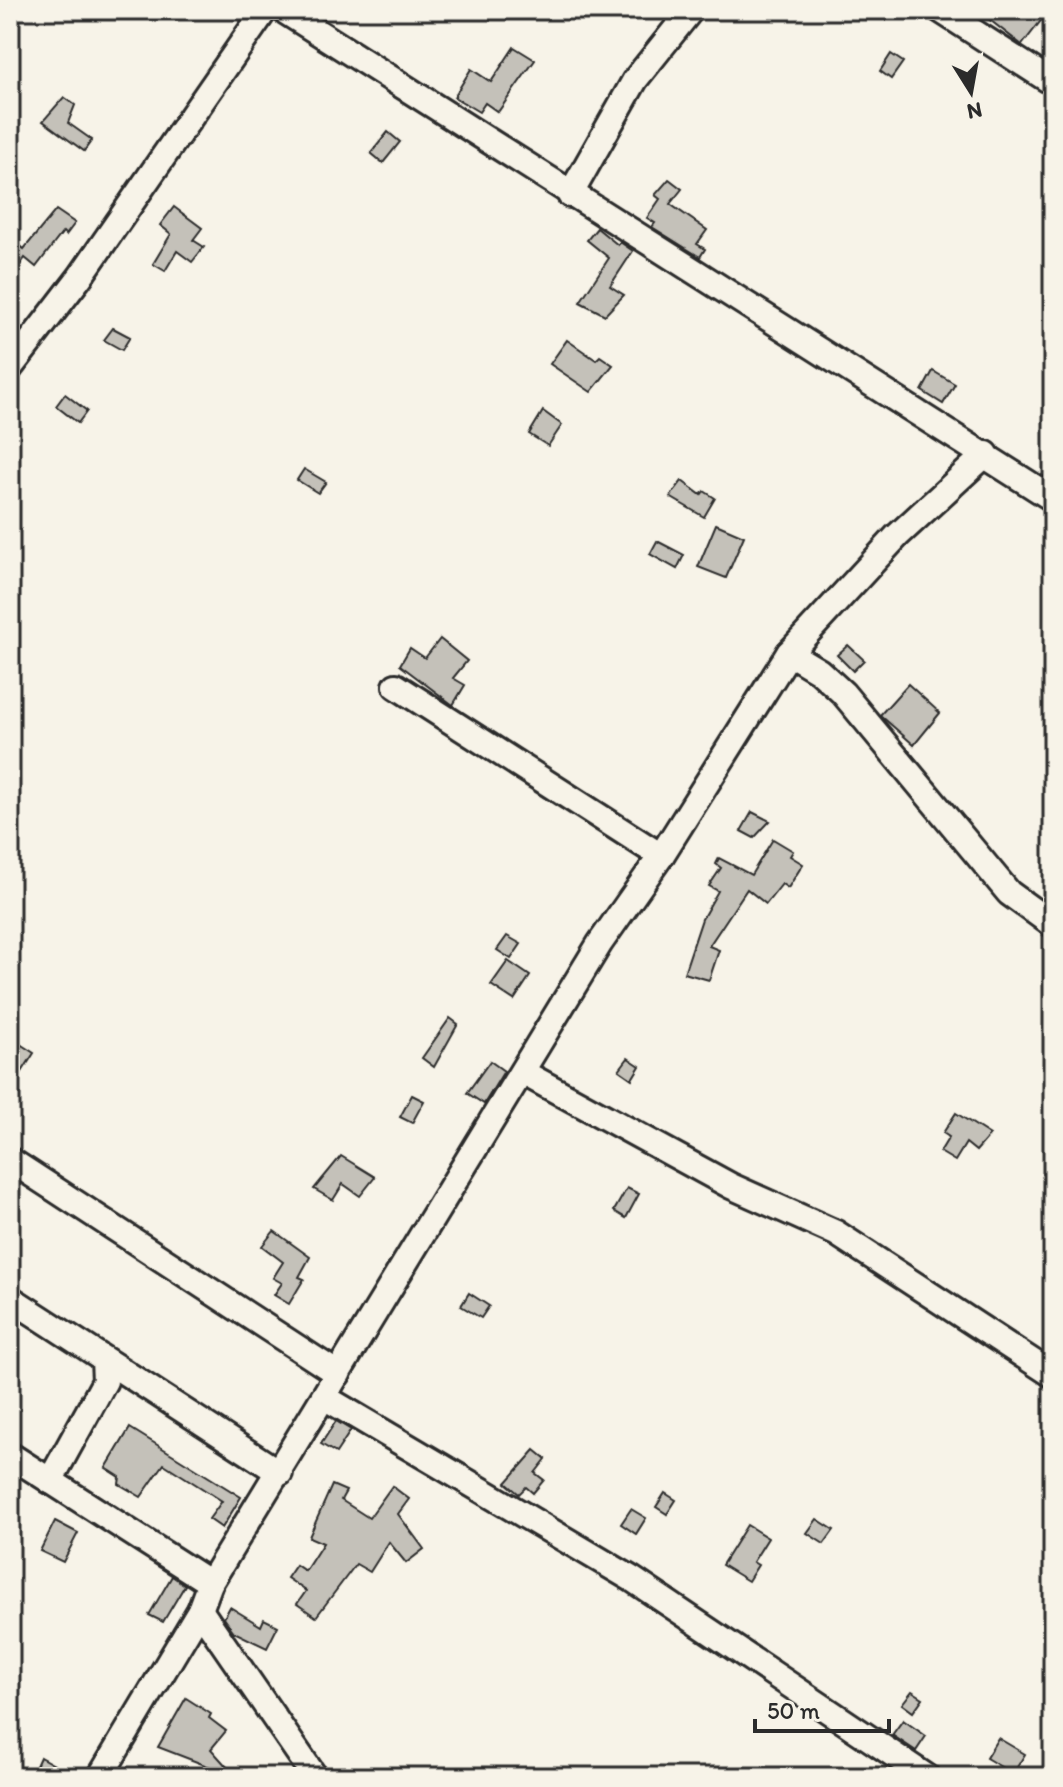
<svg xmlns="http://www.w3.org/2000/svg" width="1063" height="1787" font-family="Itim,sans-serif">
<rect width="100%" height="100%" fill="#f7f3e8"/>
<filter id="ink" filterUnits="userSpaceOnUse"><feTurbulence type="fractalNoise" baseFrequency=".0125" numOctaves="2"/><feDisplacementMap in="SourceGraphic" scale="16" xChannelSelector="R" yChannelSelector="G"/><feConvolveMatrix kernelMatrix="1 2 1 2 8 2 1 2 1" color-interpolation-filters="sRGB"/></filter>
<g filter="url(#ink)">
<g fill="#c4c1b9" stroke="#2b2b2b" stroke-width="2">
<path d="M977,10h54l12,8 -21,27z"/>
<path d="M514,47l21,13 -37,52 -13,-9 -6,9 -25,-15 17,-28 20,13z"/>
<path d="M891,54l12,8 -12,17 -11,-8z"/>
<path d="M64,97l11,8 -7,18 24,17 -8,11 -41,-30z"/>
<path d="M388,132l12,10 -17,21 -12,-10z"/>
<path d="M669,179l13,10 -12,15 37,26 -10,14 8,5 -5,8 -48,-30 3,-4 -8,-5 13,-19 -5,-4z"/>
<path d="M174,207l28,21 -9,12 11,7 -12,15 -15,-11 -12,20 -12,-7 18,-30 -11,-9z"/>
<path d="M56,210l19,13 -9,12 -3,-3 -27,35 -11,-9 -15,21v-42l14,12z"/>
<path d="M597,228l21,17 2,-3 13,9 -23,35 14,9 -19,20 -25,-13 29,-44 -22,-18z"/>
<path d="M113,328l17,9 -8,13 -18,-10z"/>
<path d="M567,340l29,20 4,-4 13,9 -22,27 -41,-28z"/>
<path d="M933,371l22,13 -12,20 -21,-13z"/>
<path d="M65,394l22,17 -9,12 -22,-17z"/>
<path d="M543,411l19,14 -14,21 -19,-12z"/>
<path d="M304,469l22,13 -8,11 -21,-13z"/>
<path d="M682,481l19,14 3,-4 11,7 -11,19 -34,-20z"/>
<path d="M716,524l28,12 -18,42 -28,-11z"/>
<path d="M657,541l27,14 -7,14 -27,-15z"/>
<path d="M440,639l27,22 -14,17 12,7 -12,20 -53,-40 10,-17 15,10z"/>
<path d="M848,645l16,15 -11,11 -16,-16z"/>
<path d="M908,684l32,29 -26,32 -34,-30z"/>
<path d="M752,812l18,9 -16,17 -13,-7z"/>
<path d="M773,839l20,12 -3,5 13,8 -15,24 -6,-4 -16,20 -19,-15 -38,57 10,4 -10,30 -25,-7 18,-54 16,-28 -9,-5 12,-18 -5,-4 3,-6 32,17z"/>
<path d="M507,936l14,8 -10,15 -14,-9z"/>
<path d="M508,961l22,15 -16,24 -23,-15z"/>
<path d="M450,1018l8,6 -24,43 -12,-9z"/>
<path d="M17,1042l17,11 -24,38v-38z"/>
<path d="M628,1058l12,8 -8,13 -13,-9z"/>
<path d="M490,1061l14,10 -20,33 -17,-11z"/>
<path d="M412,1095l12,6 -12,22 -12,-6z"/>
<path d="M956,1113l34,22 -14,16 -10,-8 -11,18 -15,-9 9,-15 -6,-4z"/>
<path d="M341,1156l34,21 -15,19 -17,-12 -10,16 -19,-11z"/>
<path d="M627,1188l12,6 -13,24 -12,-7z"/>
<path d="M274,1231l36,26 -11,20 5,2 -15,25 -15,-9 8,-12 -9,-5 10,-16 -21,-16z"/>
<path d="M469,1293l20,13 -8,12 -20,-12z"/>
<path d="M336,1421l15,9 -15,23 -15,-9z"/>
<path d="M130,1428l111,69 -19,31 -13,-9 13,-18 -58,-37 -23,33 -22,-13 1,-7 -14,-9z"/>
<path d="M535,1450l11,9 -11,14 9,7 -11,13 -7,-6 -7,7 -13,-11z"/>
<path d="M332,1485l14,6 -5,9 28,18 23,-32 17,13 -11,15 26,35 -18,14 -17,-21 -19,30 -14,-8 -40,53 -19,-13 9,-13 -19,-13 9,-13 9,6 18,-28 -14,-6z"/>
<path d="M665,1493l11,7 -9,14 -11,-7z"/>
<path d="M631,1509l15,9 -10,16 -15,-10z"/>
<path d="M817,1519l17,11 -10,14 -17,-11z"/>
<path d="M55,1521l23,12 -15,29 -23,-11z"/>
<path d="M747,1525l21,13 -15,24 5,3 -10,16 -26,-16z"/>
<path d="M172,1576l13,9 -22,37 -14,-7z"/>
<path d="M230,1607l31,19 3,-7 14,7 -11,22 -33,-16 -10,-14z"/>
<path d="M912,1691l11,7 -10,14 -11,-8z"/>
<path d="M186,1698l25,16 -2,4 17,13 -15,18 25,28 -78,-30z"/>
<path d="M903,1720l23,16 -10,15 -24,-16z"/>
<path d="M998,1738l27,16 -12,20 -27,-16z"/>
<path d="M40,1757l14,8 -6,12h-17z"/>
</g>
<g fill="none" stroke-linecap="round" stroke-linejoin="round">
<g stroke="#2b2b2b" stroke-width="30">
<g id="minor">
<path d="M283,10l770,489"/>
<path d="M940,10l113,73"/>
<path d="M570,195l65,-115 56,-70"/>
<path d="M10,368l70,-91 185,-267"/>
<path d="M789,653l30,18 24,22 166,200 44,32"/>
<path d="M396,686l265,170"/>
<path d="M524,1073l207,113 105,47 217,142"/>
<path d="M10,1160l328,214"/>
<path d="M10,1298l270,175"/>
<path d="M324,1397l308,182 295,198"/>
<path d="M10,1455l200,128"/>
<path d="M50,1481l55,-100 -1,-21"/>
<path d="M200,1610l115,167"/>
<path d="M100,1777l100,-167 10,-27 390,-640 61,-87 128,-203 108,-117 89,-82"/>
</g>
</g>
<use href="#minor" stroke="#f7f3e8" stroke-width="24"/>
</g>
</g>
<rect width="1063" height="1787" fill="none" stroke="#f7f3e8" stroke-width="40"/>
<rect x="20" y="20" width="1023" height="1747" fill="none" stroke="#2b2b2b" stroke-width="3" filter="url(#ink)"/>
<g transform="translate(971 92) rotate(169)" stroke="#f7f3e8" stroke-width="6" paint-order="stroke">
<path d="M0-6L14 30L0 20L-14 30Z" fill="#2b2b2b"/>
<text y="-12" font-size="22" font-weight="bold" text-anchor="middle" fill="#2b2b2b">N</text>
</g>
<path d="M755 1719v12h134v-12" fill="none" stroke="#2b2b2b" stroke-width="4"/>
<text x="767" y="1719" font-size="24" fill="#2b2b2b" stroke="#f7f3e8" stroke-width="6" paint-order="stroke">50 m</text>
</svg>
